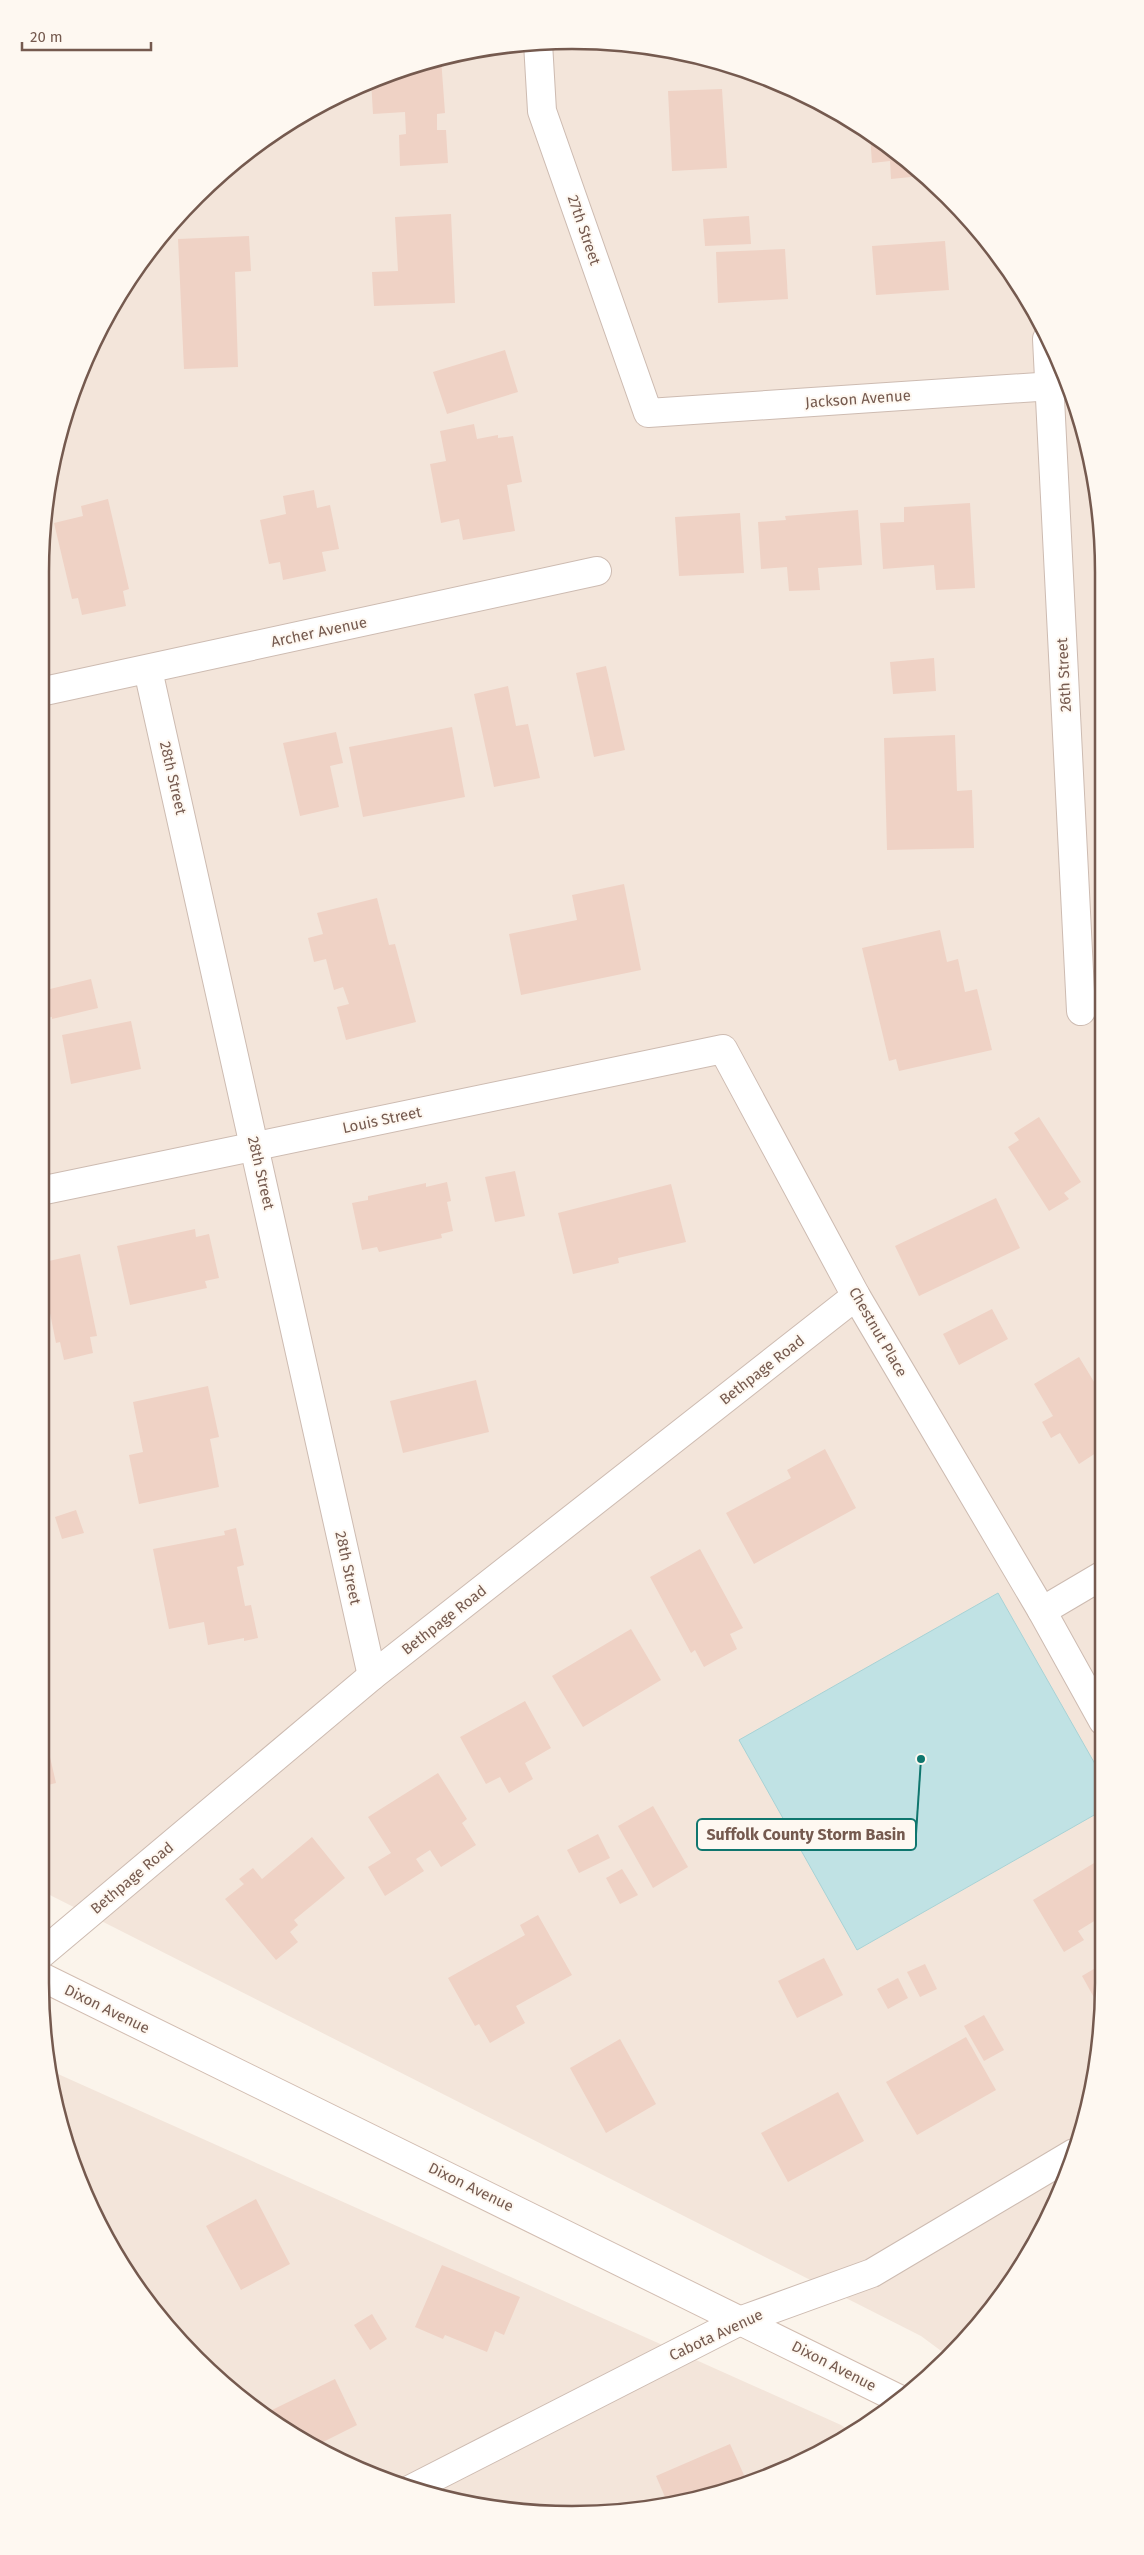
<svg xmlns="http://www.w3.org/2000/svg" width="1144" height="2555" font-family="'Fira Sans',sans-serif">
<rect width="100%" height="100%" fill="#fbf4eb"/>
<g fill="#f3e5da">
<path d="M572,40l104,10 99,30 121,70 98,98 69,120 36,134 5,1481 -10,104 -30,99 -31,63 -61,85 -24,22 -27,-20 -881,-446v-1318l10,-104 30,-99 50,-92 66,-81 80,-66 92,-49 100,-31z"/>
<path d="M49,2070l792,355 12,8 -15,11 -95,43 -101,23 -70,5 -103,-10 -68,-18 -95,-43 -85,-61 -49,-49 -61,-85 -43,-95 -18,-67z"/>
</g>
<path fill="#c0e2e4" stroke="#a7d2d5" d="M998,1593l105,185v32l-246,140 -118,-210z"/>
<g fill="#efd2c5">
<path d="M441,58l4,55 -8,1v16h9l2,33 -48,3 -1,-31 7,-1 -1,-22 -32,2 -2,-34z"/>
<path d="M722,89l5,79 -55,3 -4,-80z"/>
<path d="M870,135l26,15 25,26 -30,3 -1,-18 -18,2z"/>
<path d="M451,214l4,89 -81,3 -2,-34 26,-1 -3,-54z"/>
<path d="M749,216l2,28 -46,2 -2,-27z"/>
<path d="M249,236l2,35 -16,1 3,95 -54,2 -6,-130z"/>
<path d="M945,241l4,49 -73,5 -4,-49z"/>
<path d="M785,249l3,50 -70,4 -2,-51z"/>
<path d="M505,350l13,42 -71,22 -14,-42z"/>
<path d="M474,424l3,15 21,-4v3l15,-2 9,46 -15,3 8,46 -52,9 -4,-21 -18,4 -11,-59 16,-3 -6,-30z"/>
<path d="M314,490l3,18 13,-3 9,44 -17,3 4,19 -43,9 -3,-18 -11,2 -9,-44 26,-6 -3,-18z"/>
<path d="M108,499l21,90 -6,2 3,15 -44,9 -4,-17 -6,1 -18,-76 29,-7 -2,-10z"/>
<path d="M970,503l5,85 -39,2 -2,-25 -51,4 -3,-46 24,-1v-15z"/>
<path d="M858,510l4,55 -44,3 2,22 -31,1 -2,-24 -26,2 -3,-47 28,-2 -1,-4z"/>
<path d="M740,513l4,60 -65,3 -4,-59z"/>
<path d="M934,658l2,33 -43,3 -3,-32z"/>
<path d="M606,666l19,84 -31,7 -18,-84z"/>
<path d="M508,686l8,40 12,-2 12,54 -46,9 -20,-93z"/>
<path d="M452,727l13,70 -102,20 -14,-70z"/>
<path d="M336,732l7,31 -13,3 9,41 -39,9 -17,-73z"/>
<path d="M955,735l2,56 15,-1 2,58 -87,2 -3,-112z"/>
<path d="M624,884l17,86 -120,25 -12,-61 68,-14 -5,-25z"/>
<path d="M377,898l12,47 6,-1 21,78 -70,18 -9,-33 12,-3 -6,-17 -9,3 -8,-31 -12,3 -6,-24 15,-4 -6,-21z"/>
<path d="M940,930l7,32 11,-3 7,33 12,-3 15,61 -93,21 -3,-12 -7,2 -27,-113z"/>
<path d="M91,979l7,29 -46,11v-2l-11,2 -1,-25 6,-2v-2z"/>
<path d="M131,1021l10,48 -70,15 -9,-49z"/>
<path d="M1039,1117l42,65 -17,11 5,6 -20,12 -41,-64 11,-7 -5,-7z"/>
<path d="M515,1171l10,45 -30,6 -10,-45z"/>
<path d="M447,1182l4,19 -4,1 6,29 -12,3 1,4 -63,14 -2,-5 -15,3 -10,-47 16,-3v-4l58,-13v4z"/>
<path d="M671,1184l15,58 -68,16 1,5 -46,11 -15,-61z"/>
<path d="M996,1198l24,50 -101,48 -24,-50z"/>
<path d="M195,1229l1,8 13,-3 10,44 -14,3 2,7 -77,17 -13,-59z"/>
<path d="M80,1254l17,82 -7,1 3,16 -29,7 -4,-18 -4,1 -16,-80z"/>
<path d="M992,1309l16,30 -49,26 -16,-31z"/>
<path d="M1079,1357l23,38v54l-23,15 -19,-31 -9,5 -9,-16 11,-6 -19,-32z"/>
<path d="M476,1380l13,52 -86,21 -13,-52z"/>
<path d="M208,1386l11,51 -9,2 9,48 -80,17 -10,-49 14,-3 -10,-50z"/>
<path d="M825,1449l31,59 -102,56 -28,-51 65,-35 -4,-8z"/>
<path d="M76,1510l8,23 -22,6 -7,-22z"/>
<path d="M236,1528l8,37 -7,2 8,39 6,-1 7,33 -14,3v-3l-36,7 -4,-23 -35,7 -16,-80 72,-14 -1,-4z"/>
<path d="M700,1549l43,79 -13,6 7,15 -33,18 -9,-17 -4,3 -41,-76z"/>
<path d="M631,1629l30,51 -78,47 -31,-51z"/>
<path d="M525,1701l26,47 -26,15 8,16 -24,14 -9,-16 -14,7 -26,-47z"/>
<path d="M40,1731h4l12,52 -16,4z"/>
<path d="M438,1773l29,46 -5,4 14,22 -35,22 -11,-17 -14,9 8,12 -39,25 -17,-29 23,-14 -23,-36z"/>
<path d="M653,1806l35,61 -35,21 -35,-62z"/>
<path d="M598,1834l12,24 -31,15 -12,-23z"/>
<path d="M312,1837l33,41 -51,42 4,5 -8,7 8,10 -22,18 -51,-61 19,-15 -5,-5 14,-11 9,11z"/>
<path d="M1104,1857v58l-26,16 6,9 -20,12 -31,-52z"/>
<path d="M622,1869l16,26 -18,9 -14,-26z"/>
<path d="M538,1915l34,60 -56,31 9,17 -35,20 -11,-19 -4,2 -27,-48 77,-43 -5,-10z"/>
<path d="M824,1958l19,37 -46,23 -19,-37z"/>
<path d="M1104,1963v20l-3,27 -19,-34z"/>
<path d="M925,1964l12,25 -17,8 -13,-25z"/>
<path d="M898,1978l10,20 -20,11 -11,-20z"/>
<path d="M984,2015l20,35 -20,11 -20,-35z"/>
<path d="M966,2037l30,53 -79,45 -31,-53z"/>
<path d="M620,2039l36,65 -50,29 -36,-65z"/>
<path d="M838,2092l26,49 -76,41 -27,-49z"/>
<path d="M256,2199l34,65 -49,26 -35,-64z"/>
<path d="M442,2265l78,32 -16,38 -9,-4 -8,21 -42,-17 -2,4 -28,-12z"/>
<path d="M372,2314l15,25 -17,11 -16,-25z"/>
<path d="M335,2379l22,46 -44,22 -38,-25 -5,-11z"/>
<path d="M730,2444l18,40 -80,20 -12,-28z"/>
</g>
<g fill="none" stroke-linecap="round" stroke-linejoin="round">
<g stroke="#cdbbb1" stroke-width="30">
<g id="street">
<path d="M538,43l4,68 106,302 420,-28"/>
<path d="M1047,339l34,672"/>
<path d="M148,670l224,1006"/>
<path d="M40,692l557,-121"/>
<path d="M40,1191l683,-142 133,247 186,315 61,110"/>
<path d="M1042,1611l61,-36"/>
<path d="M40,1955l332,-279 484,-380"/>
<path d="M411,2489l331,-169 130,-47 202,-120"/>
</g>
</g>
<g stroke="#d2bdb1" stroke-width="30">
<path id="secondary" d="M40,1976l861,424"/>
</g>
<use href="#street" stroke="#fff" stroke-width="28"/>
<use href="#secondary" stroke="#fff" stroke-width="28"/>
</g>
<g text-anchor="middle" stroke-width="4" stroke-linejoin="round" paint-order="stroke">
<g font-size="15" fill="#755a4f" stroke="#fef8f1">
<text transform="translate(584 230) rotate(71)" y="5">27th Street</text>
<text transform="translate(858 399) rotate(-4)" y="5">Jackson Avenue</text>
<text transform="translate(319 632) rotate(-12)" y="5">Archer Avenue</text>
<text transform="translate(1064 675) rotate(-93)" y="5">26th Street</text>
<text transform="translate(173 778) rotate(77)" y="5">28th Street</text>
<text transform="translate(382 1120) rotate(-12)" y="5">Louis Street</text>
<text transform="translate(261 1173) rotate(77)" y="5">28th Street</text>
<text transform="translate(878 1332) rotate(60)" y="5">Chestnut Place</text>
<text transform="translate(762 1370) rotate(-38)" y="5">Bethpage Road</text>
<text transform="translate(348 1568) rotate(78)" y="5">28th Street</text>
<text transform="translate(444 1620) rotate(-38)" y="5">Bethpage Road</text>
<text transform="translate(132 1878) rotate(-40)" y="5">Bethpage Road</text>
<text transform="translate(107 2009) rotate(26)" y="5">Dixon Avenue</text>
<text transform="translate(471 2187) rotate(26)" y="5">Dixon Avenue</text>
<text transform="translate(716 2335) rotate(-25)" y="5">Cabota Avenue</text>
<text transform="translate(834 2366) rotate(27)" y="5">Dixon Avenue</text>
</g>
</g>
<path d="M0 0H1144V2555H0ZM572 49H572A523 523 0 0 1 1095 572V1983A523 523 0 0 1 572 2506H572A523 523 0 0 1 49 1983V572A523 523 0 0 1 572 49Z" fill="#fef8f1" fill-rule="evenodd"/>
<path fill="none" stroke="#755a4f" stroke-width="2.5" d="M572 49H572A523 523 0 0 1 1095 572V1983A523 523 0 0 1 572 2506H572A523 523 0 0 1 49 1983V572A523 523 0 0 1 572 49Z"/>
<path fill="none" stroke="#0f766e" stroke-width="2" d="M921 1759L916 1834"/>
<circle fill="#0f766e" stroke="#fef8f1" stroke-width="2" cx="921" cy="1759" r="5"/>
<rect fill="#fef8f1" stroke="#0f766e" stroke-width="2" x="697" y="1819" width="219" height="31" rx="5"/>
<g font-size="16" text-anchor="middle" font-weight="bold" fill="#755a4f">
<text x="806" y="1840">Suffolk County Storm Basin</text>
</g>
<path d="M22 42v8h129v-8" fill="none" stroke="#755a4f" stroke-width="2.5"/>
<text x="30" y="42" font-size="15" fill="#755a4f" stroke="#fef8f1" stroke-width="4" paint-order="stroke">20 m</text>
</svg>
